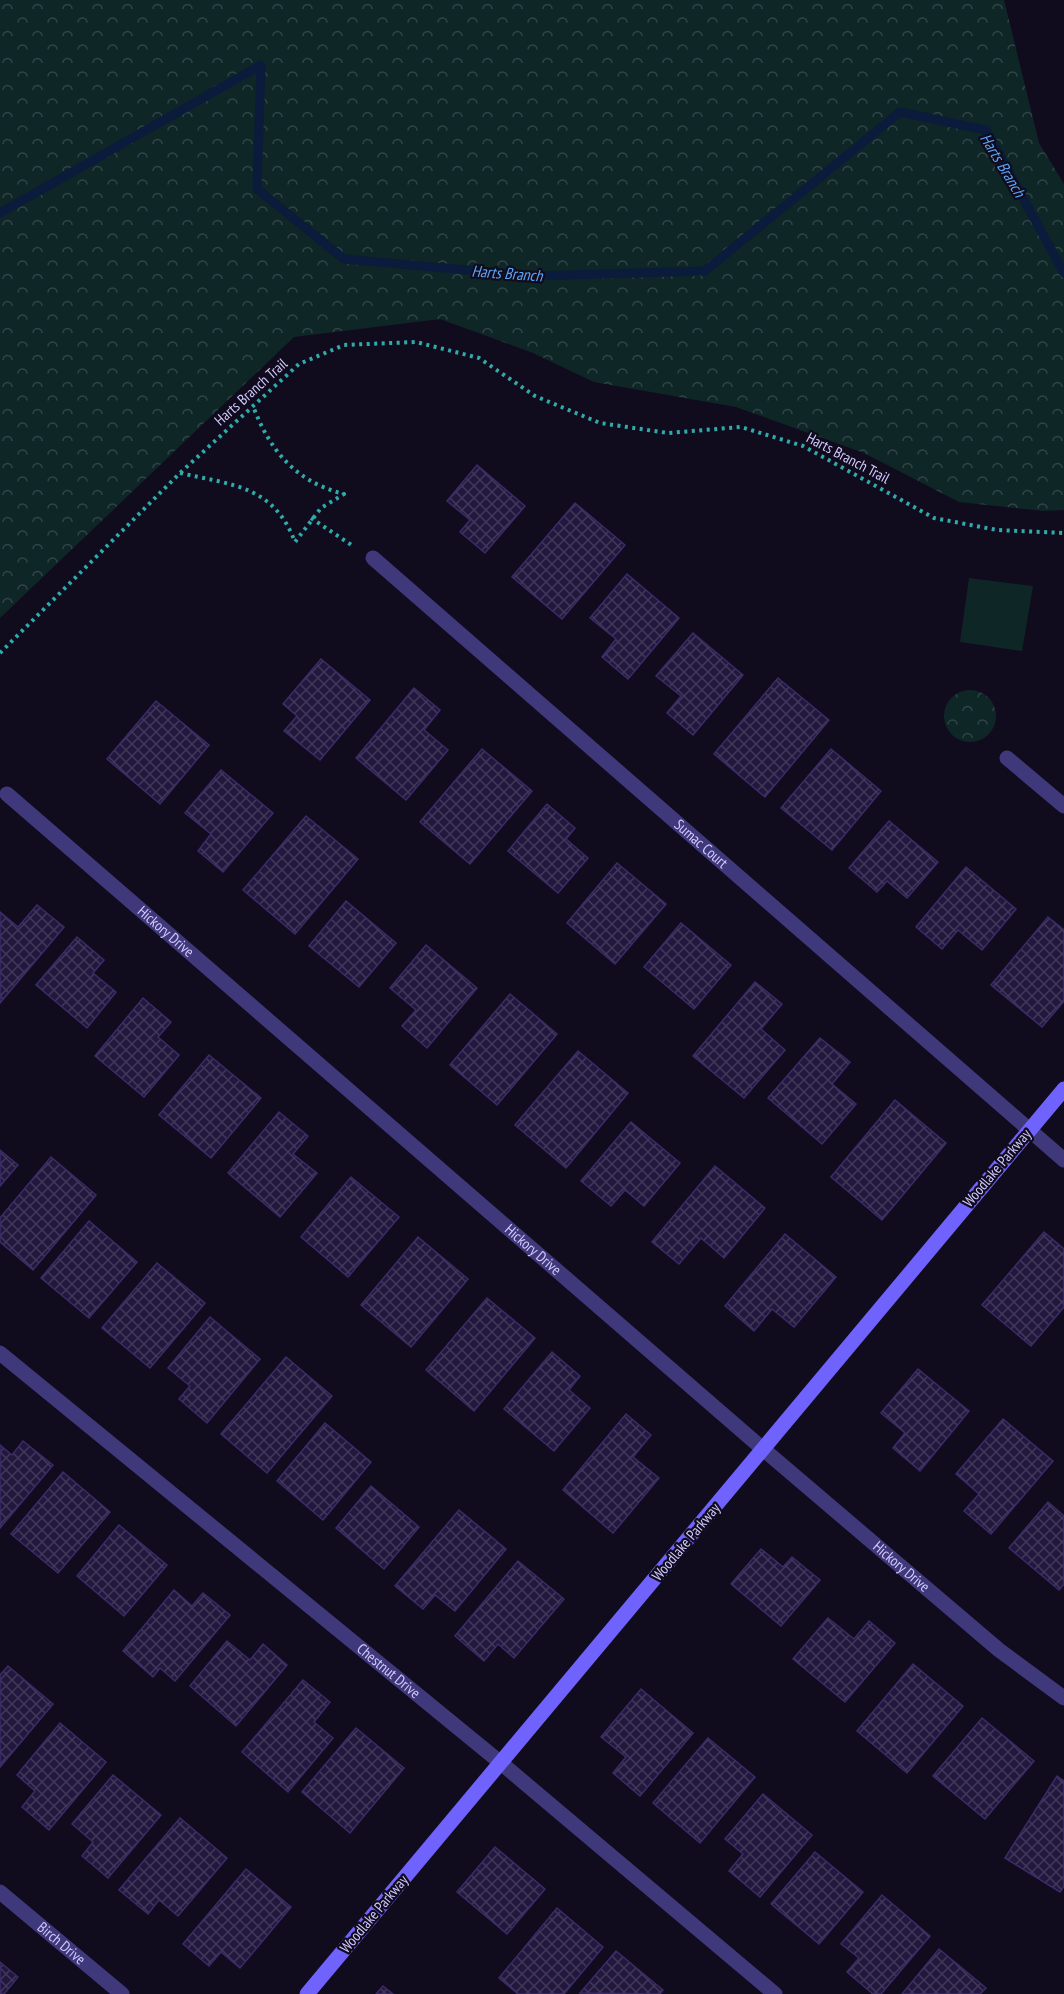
<svg xmlns="http://www.w3.org/2000/svg" width="1064" height="1994" font-family="'PT Sans Narrow',sans-serif">
<defs>
<pattern id="forest-crowns" width="20" height="18" patternUnits="userSpaceOnUse" patternTransform="scale(1.5)"><rect width="20" height="18" fill="#0f2627"/><path d="M2 6a3 3 0 1 1 6 0M12 15a3 3 0 1 1 6 0" fill="none" stroke="#314447"/></pattern>
<pattern id="building-cross-hatch" width="8" height="8" patternUnits="userSpaceOnUse" patternTransform="scale(1.5)"><rect width="8" height="8" fill="#22183d"/><path d="M0 0l8 8M0 8l8-8" fill="none" stroke="#41385a"/></pattern>
</defs>
<rect width="100%" height="100%" fill="#100c1d"/>
<path fill="#0f2627" d="M969,578l64,8 -11,65 -62,-9z"/>
<g fill="url(#forest-crowns)">
<path d="M0,0h1004l35,143 25,41v326l-20,1 -85,-9 -95,-49 -128,-46 -142,-25 -61,-29 -93,-34 -146,18 -294,281z"/>
<circle cx="970" cy="716" r="26"/>
</g>
<g fill="none" stroke-linecap="round" stroke-linejoin="round">
<path stroke="#0b1b3c" stroke-width="9" d="M0,213l261,-148 -4,124 87,70 190,17 171,-5 195,-159 86,18 78,143"/>
</g>
<g fill="url(#building-cross-hatch)" stroke="#3b2b69" stroke-width="1.5">
<path d="M477,465l48,41 -40,47 -25,-21 10,-12 -23,-19z"/>
<path d="M575,503l50,42 -63,74 -50,-42z"/>
<path d="M627,574l52,44 -51,61 -26,-22 14,-18 -26,-21z"/>
<path d="M693,633l50,42 -50,60 -26,-22 14,-17 -25,-20z"/>
<path d="M321,659l49,41 -50,60 -36,-29 13,-15 -14,-12z"/>
<path d="M778,678l51,42 -64,77 -51,-43z"/>
<path d="M414,688l26,22 -16,20 24,20 -42,50 -50,-42z"/>
<path d="M156,701l53,44 -49,59 -53,-45z"/>
<path d="M482,749l50,42 -62,73 -50,-42z"/>
<path d="M831,749l50,42 -49,59 -51,-42z"/>
<path d="M221,770l52,43 -50,59 -25,-21 13,-17 -26,-21z"/>
<path d="M547,804l28,24 -9,11 22,19 -30,35 -50,-42z"/>
<path d="M306,816l52,43 -63,75 -52,-44z"/>
<path d="M889,821l49,41 -31,36 -20,-17 -10,11 -28,-24z"/>
<path d="M617,863l49,41 -51,60 -48,-41z"/>
<path d="M966,867l50,42 -34,41 -24,-20 -16,19 -26,-22z"/>
<path d="M346,901l50,42 -37,44 -50,-41z"/>
<path d="M37,905l27,22 -64,76v-91l18,15z"/>
<path d="M1048,917l16,13v71l-22,26 -51,-42z"/>
<path d="M681,923l50,42 -37,44 -50,-42z"/>
<path d="M77,937l27,23 -11,13 23,19 -29,36 -51,-43z"/>
<path d="M426,945l51,43 -50,60 -25,-22 14,-16 -26,-22z"/>
<path d="M755,982l27,22 -21,25 24,21 -41,48 -51,-42z"/>
<path d="M510,994l47,40 -60,71 -47,-40z"/>
<path d="M143,998l28,24 -13,15 21,18 -35,42 -49,-41z"/>
<path d="M820,1038l30,24 -18,22 24,20 -34,40 -54,-46z"/>
<path d="M578,1051l50,42 -62,75 -51,-43z"/>
<path d="M209,1055l52,43 -50,60 -52,-43z"/>
<path d="M895,1100l51,43 -64,77 -51,-43z"/>
<path d="M279,1112l29,24 -15,18 24,19 -37,44 -52,-44z"/>
<path d="M631,1122l49,41 -36,43 -19,-16 -14,16 -30,-25z"/>
<path d="M0,1150l18,15 -18,21z"/>
<path d="M51,1157l45,38 -63,75 -33,-28v-24z"/>
<path d="M715,1166l50,42 -41,50 -23,-20 -22,26 -27,-22z"/>
<path d="M351,1177l48,40 -51,60 -47,-40z"/>
<path d="M89,1221l48,41 -48,56 -48,-40z"/>
<path d="M1044,1232l20,17v58l-33,39 -49,-41z"/>
<path d="M785,1234l51,43 -42,50 -22,-18 -18,22 -29,-25z"/>
<path d="M418,1237l50,42 -57,68 -50,-42z"/>
<path d="M157,1263l48,40 -55,65 -48,-40z"/>
<path d="M487,1298l48,40 -61,73 -48,-41z"/>
<path d="M210,1317l50,42 -53,64 -28,-24 11,-13 -22,-18z"/>
<path d="M552,1352l28,24 -11,14 21,18 -36,43 -50,-42z"/>
<path d="M286,1357l46,39 -65,77 -46,-39z"/>
<path d="M918,1369l51,42 -49,60 -27,-23 12,-15 -24,-20z"/>
<path d="M626,1414l25,21 -18,22 26,21 -46,55 -50,-43z"/>
<path d="M1003,1419l50,42 -62,73 -27,-23 15,-17 -23,-20z"/>
<path d="M325,1423l46,39 -48,58 -46,-39z"/>
<path d="M23,1441l30,24 -53,63v-83l12,10z"/>
<path d="M63,1472l47,40 -52,61 -47,-39z"/>
<path d="M371,1486l48,41 -35,42 -48,-41z"/>
<path d="M1048,1502l16,14v68l-5,6 -50,-42z"/>
<path d="M459,1510l47,39 -51,62 -20,-16 -12,14 -28,-23z"/>
<path d="M119,1525l48,40 -43,51 -47,-40z"/>
<path d="M761,1549l22,18 9,-10 28,23 -39,46 -50,-42z"/>
<path d="M518,1561l46,38 -50,59 -16,-14 -14,17 -29,-25z"/>
<path d="M174,1590l18,16 11,-13 27,22 -55,66 -15,-13 -7,9 -30,-26z"/>
<path d="M828,1618l26,21 15,-18 26,22 -50,59 -52,-43z"/>
<path d="M227,1641l23,19 13,-16 24,21 -51,61 -46,-40z"/>
<path d="M913,1664l50,42 -56,67 -50,-42z"/>
<path d="M8,1666l45,38 -53,63v-92z"/>
<path d="M303,1680l27,22 -16,20 19,16 -45,54 -46,-40z"/>
<path d="M641,1689l52,44 -53,63 -27,-23 13,-16 -25,-20z"/>
<path d="M982,1718l52,43 -49,58 -52,-43z"/>
<path d="M60,1723l46,39 -57,68 -27,-23 13,-16 -18,-16z"/>
<path d="M356,1728l48,40 -54,65 -48,-41z"/>
<path d="M708,1738l47,39 -55,66 -47,-40z"/>
<path d="M113,1775l48,40 -53,63 -26,-22 11,-14 -21,-18z"/>
<path d="M1057,1776l7,5v105l-4,6 -55,-34z"/>
<path d="M763,1794l49,41 -52,62 -31,-26 14,-17 -18,-15z"/>
<path d="M180,1818l47,40 -49,58 -19,-16 -11,14 -29,-24z"/>
<path d="M495,1847l50,42 -38,45 -50,-42z"/>
<path d="M815,1852l48,40 -44,52 -48,-40z"/>
<path d="M246,1869l45,38 -51,61 -19,-16 -12,14 -26,-22z"/>
<path d="M882,1895l48,41 -49,58h-8l-26,-22 12,-14 -18,-14z"/>
<path d="M557,1908l46,39 -39,47h-46l-19,-16z"/>
<path d="M939,1949l47,39 -6,6h-78z"/>
<path d="M616,1951l47,39 -3,4 -80,-1z"/>
<path d="M0,1962l18,15 -14,17h-4z"/>
<path d="M383,1986l10,8h-17z"/>
</g>
<g fill="none" stroke-linecap="round" stroke-linejoin="round">
<g stroke="#2fabac" stroke-width="4" stroke-dasharray="3 4.5" stroke-linecap="butt">
<path d="M180,473c53,12 94,13 115,69l26,-34 23,-14c-48,-12 -74,-43 -91,-88"/>
<path d="M311,518l42,28"/>
<path d="M0,653l180,-180 119,-109 45,-19 72,-3 63,16 56,38 65,27 68,10 73,-6 62,19 131,72 63,12 67,3"/>
</g>
<path stroke="#3f387b" stroke-width="15" d="M1007,758l57,48"/>
<g stroke="#3f387b" stroke-width="15">
<path id="s1" d="M373,558l691,602"/>
<path id="s2" d="M7,794l756,655 236,201 65,48"/>
<path id="s3" d="M0,1353l501,410 274,231"/>
<path id="s4" d="M0,1892l122,102"/>
</g>
<path stroke="#7062fc" stroke-width="15" d="M307,1994l757,-905"/>
</g>
<g text-anchor="middle" stroke-width="4.5" stroke-linejoin="round" paint-order="stroke">
<g font-size="15" fill="#d2c9fe" stroke="#100c1d">
<text transform="translate(251 392) rotate(-42)" y="5">Harts Branch Trail</text>
<text transform="translate(848 458) rotate(28)" y="5">Harts Branch Trail</text>
<text dy="5" stroke="none"><textPath href="#s1" startOffset="435">Sumac Court</textPath></text>
<text dy="5" stroke="none"><textPath href="#s2" startOffset="210">Hickory Drive</textPath></text>
<text transform="translate(997 1168) rotate(-50)" y="5">Woodlake Parkway</text>
<text dy="5" stroke="none"><textPath href="#s2" startOffset="696">Hickory Drive</textPath></text>
<text transform="translate(686 1542) rotate(-50)" y="5">Woodlake Parkway</text>
<text dy="5" stroke="none"><textPath href="#s2" startOffset="1182">Hickory Drive</textPath></text>
<text dy="5" stroke="none"><textPath href="#s3" startOffset="502">Chestnut Drive</textPath></text>
<text transform="translate(374 1914) rotate(-50)" y="5">Woodlake Parkway</text>
<text dy="5" stroke="none"><textPath href="#s4" startOffset="80">Birch Drive</textPath></text>
</g>
<g font-size="16" font-style="italic" fill="#59a6fc" stroke="#100c1d">
<text transform="translate(1003 165) rotate(59)" y="6">Harts Branch</text>
<text transform="translate(507 273) rotate(4)" y="6">Harts Branch</text>
</g>
</g>
</svg>
